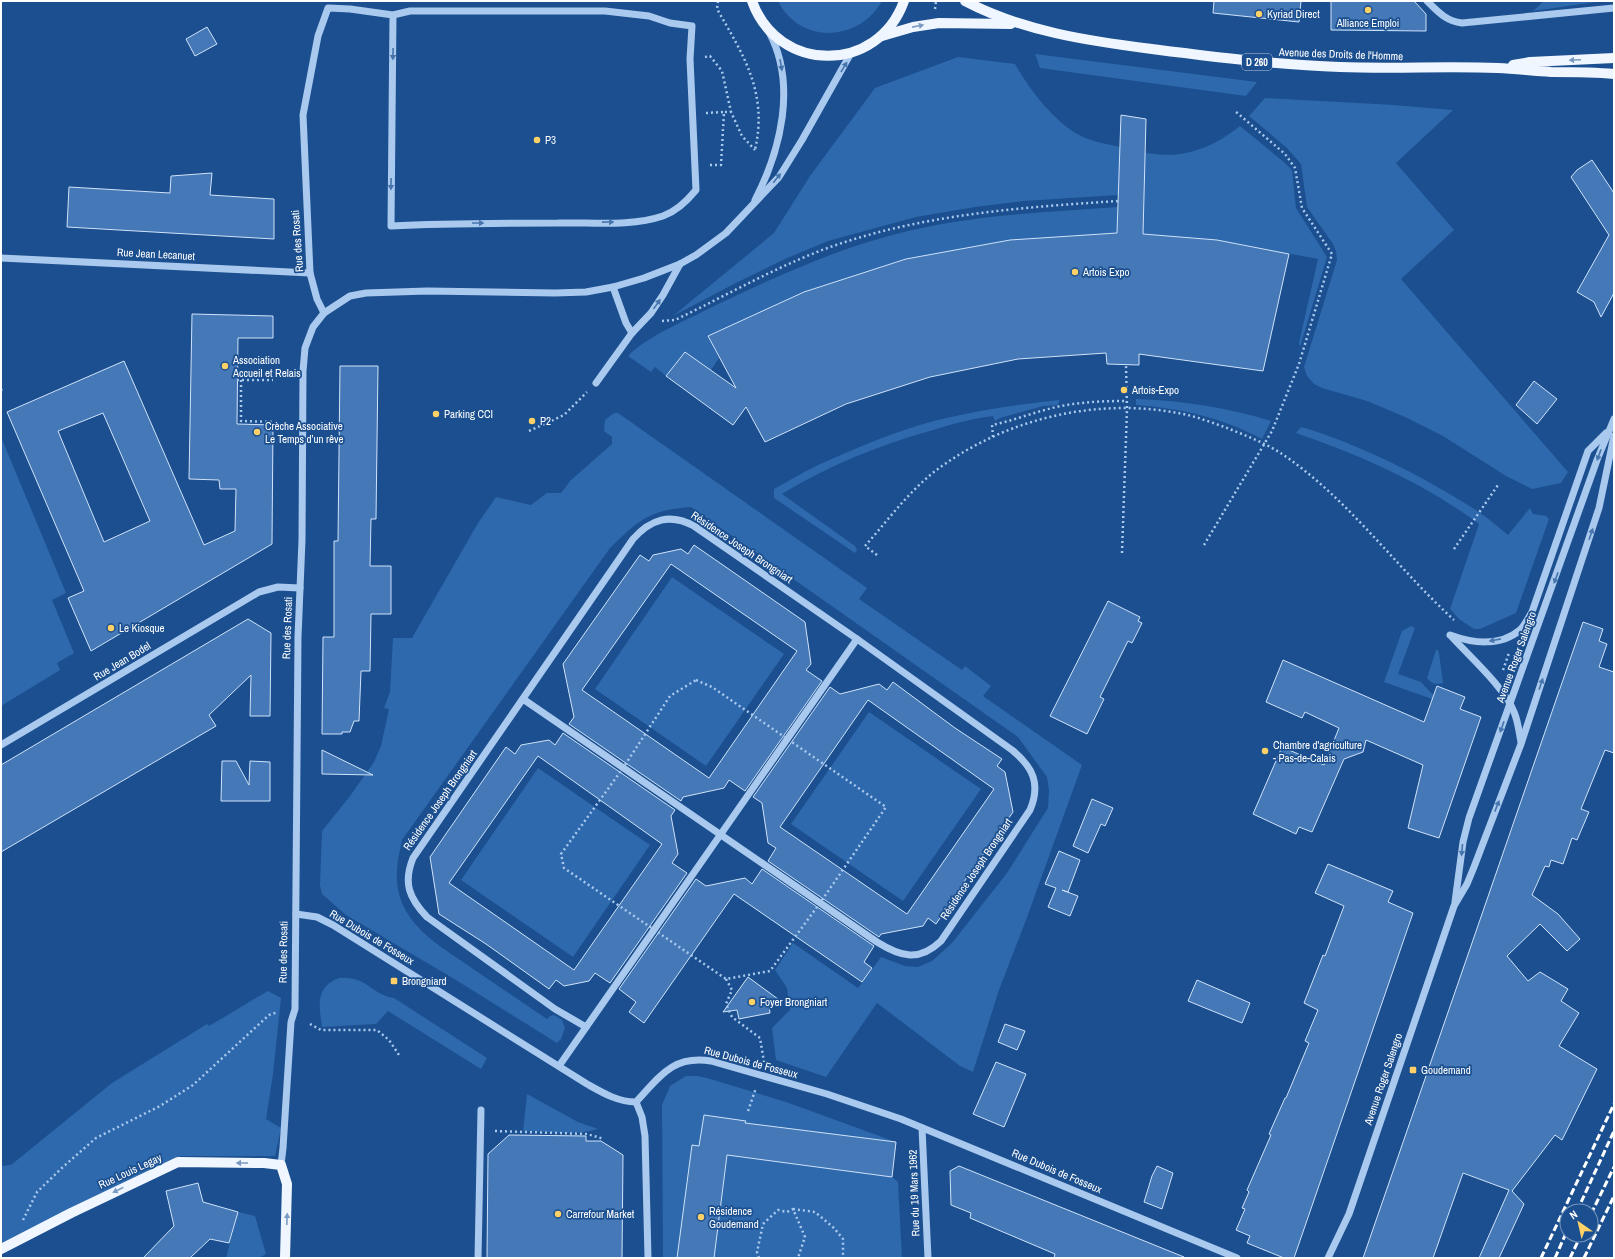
<svg xmlns="http://www.w3.org/2000/svg" width="1615" height="1259" font-family="'Archivo Narrow',sans-serif">
<rect width="100%" height="100%" fill="#1b4f8f"/>
<g fill="#2e69ad">
<path d="M778,1h104c-23,41 -82,44 -104,0z"/>
<path d="M1544,1h59l-70,10z"/>
<path d="M1035,54l222,28 -11,14 -206,-28z"/>
<path d="M958,57l57,7c15,26 39,58 66,72 12,6 26,8 39,11l-2,48 -94,6 -49,6 -59,10 -88,24 -43,18 -53,26 -59,31 101,-83 36,-57 65,-88z"/>
<path d="M1265,98l129,7 59,5 -57,53 58,67 -53,49 167,193 -7,11 -29,6 -26,-13 -63,-40 -38,-19 -38,-16 -45,-13 -8,-4 -7,-8 -3,-9 33,-107 -1,-9 -3,-7 -26,-37 -6,-43 -14,-16 -38,-32z"/>
<path d="M1240,126l45,37 7,7 4,38 31,49 -27,90 -1,-4 19,-84 -101,-19 -74,-5 2,-82c11,1 24,3 35,1 22,-3 43,-14 60,-28z"/>
<path d="M1118,207l-1,26 -107,7 -104,19 -102,33 -96,44 11,22 -8,12 -26,-18 -19,24 -11,-9 -4,5 -23,-16c19,-20 61,-37 86,-50 63,-30 126,-59 194,-75 69,-16 140,-19 210,-24z"/>
<path d="M1136,399c44,1 93,9 135,22l-9,18c-39,-21 -82,-31 -126,-34z"/>
<path d="M1059,400v2l-2,3 -14,1 -43,12 -5,3 -2,-5c-20,2 -40,8 -60,14 -53,15 -104,35 -151,64l73,52 2,4 -2,3 -81,-55v-9c17,-9 34,-20 51,-27 40,-18 83,-36 126,-45 35,-8 71,-13 108,-17z"/>
<path d="M614,413h4l249,175 -8,11 103,71 3,-4 26,20 -8,10 99,69 -56,155 -27,70 -26,82 -13,-6 -83,-63 -51,74 -50,-17 -4,-32 18,-18 -3,-22 -12,-18 18,-27 65,45 23,-31 24,9 13,1 14,-6 20,-18 55,-70 41,-65 1,-18 -2,-13 -29,-40 -327,-230c-42,3 -52,13 -81,41l-208,292c-5,22 -9,43 1,65 14,31 50,49 76,68 23,15 45,31 68,46l3,-3 4,-1 8,5 3,8 -4,11 -4,4 -101,-63 -110,-65 -24,-21 -2,-9 2,-54 28,-35 24,-34 7,-16 8,-37 -5,-1 6,-16 3,-54h19l66,-115 18,-26 35,8 16,-12h14l10,-13 41,-36v-7l-8,-6 1,-11z"/>
<path d="M1301,427c58,17 122,49 173,82 12,7 23,17 34,26l22,-27 3,6 13,2 3,3 -33,94 -36,16h-6l-15,-10 -9,-10 29,-85c-55,-41 -119,-69 -183,-91z"/>
<path d="M1,437l65,156 -14,7 22,53 -17,10 3,7 -59,36z"/>
<path d="M672,577l112,77 -78,112 -111,-77z"/>
<path d="M1411,626l4,2 -17,46 23,8 13,14 -2,3 -48,-17 18,-51z"/>
<path d="M1436,650h2l1,3 4,30c-8,2 -11,1 -16,-5z"/>
<path d="M869,712l112,77 -78,112 -112,-77z"/>
<path d="M538,768l112,77 -77,112 -112,-77z"/>
<path d="M339,978c29,-2 32,17 55,20l93,60 -6,11 -93,-58 -12,13 -54,3c-3,-21 -7,-40 17,-49z"/>
<path d="M268,991l13,7 -8,76 -7,45 15,9 -6,28h-94l-32,15 -148,74v-79l10,-1 101,-82 95,-59 2,2z"/>
<path d="M686,1076h11l10,2 79,24 110,40 -151,-19v-2l-41,-6 -5,31h-7l-15,112h-14l-1,-153 8,-19z"/>
<path d="M527,1094l51,28 20,7c-22,7 -52,2 -75,2z"/>
<path d="M728,1150l13,7 151,20 6,5 4,76h-188z"/>
<path d="M238,1212l17,4 11,38 -7,4h-33z"/>
</g>
<g fill="#4478b7" stroke="#cfe3fa" fill-rule="evenodd">
<path d="M1214,1h87l-2,21 -86,-9z"/>
<path d="M1331,1h83l12,13v17l-95,-1z"/>
<path d="M207,27l10,17 -22,12 -9,-17z"/>
<path d="M1121,115l25,4 -3,115 74,6 72,14 -26,117 -124,-17v11l-32,-1 -1,-11 -88,6 -88,18 -84,27 -81,38 -19,-35 -13,18 -67,-49 19,-24 51,36 -28,-52 96,-44 102,-33 104,-19 107,-7z"/>
<path d="M1592,160l22,33v100l-13,24 -7,-15 -17,-10 32,-57 -38,-58 6,-7z"/>
<path d="M212,173l-2,22 64,4v40l-207,-12 2,-40 101,6 1,-17z"/>
<path d="M192,314l81,2v22h-35l-1,86 36,1 -1,119 -181,107 -23,-53 16,-7 -77,-179 117,-51 80,184 31,-14 1,-42h-16l-1,-9 -30,-1zM103,413l47,108 -46,21 -46,-111z"/>
<path d="M340,366h38l-2,153h-5l-1,47h21v48h-20l-1,57h-9l-2,50h-5l-4,11h-8v2h-20l1,-97h11v-96h4z"/>
<path d="M1534,381l23,18 -20,25 -21,-19z"/>
<path d="M694,545l111,77 6,42 -5,6 16,11 -77,110 -16,-11 -5,8 -41,9 -2,4 -112,-77 5,-7 -11,-53 77,-109 9,6 4,-6 28,-6 7,5zM671,564l126,87 -88,127 -127,-88z"/>
<path d="M1108,601l32,16 -2,4 4,2 -10,20 -4,-2 -28,56 4,2 -17,35 -37,-18z"/>
<path d="M248,619l23,14 -1,83h-20l1,-41 -42,40 7,11 -215,126v-87z"/>
<path d="M1583,622l20,7 -4,12 8,3 -8,23 15,5v81l-9,-3 -24,59 8,3 -12,28 -5,-2 -9,26 -12,-4 -2,7 -4,-1 -13,29 26,19 22,25 -13,12 -27,-27 -33,32 21,25 12,-9 28,17 -7,12 18,12 -20,33 38,23 -35,71 -7,-5 -43,56 12,13 -25,54h-20l30,-68 -46,-17 -30,85h-70z"/>
<path d="M1283,660l141,62 13,-36 28,11 -5,12 21,8 -42,121 -31,-10 15,-63 -57,-25 -3,12 -19,7 -32,73 -13,-5 -3,7 -43,-20 29,-67 42,18 15,-37 -34,-16 -3,6 -36,-16z"/>
<path d="M893,682l62,46 47,31 -5,7 8,6 8,40 -45,64 -32,48 -8,-6 -5,8 -42,8 -2,3 -111,-76 8,-13 -8,-5 -6,-40 -9,-6 77,-110 10,7 39,-10 8,6zM868,700l126,89 -87,125 -127,-87z"/>
<path d="M563,733l112,77 -4,6 7,38 -6,9 15,10 -77,110 -15,-10 -6,8 -25,5 -8,-6 -7,9 -63,-45 -47,-30 -9,-57 76,-110 9,7 6,-9 28,-5 6,5zM538,756l124,88 -88,126 -125,-87z"/>
<path d="M322,750l51,25 -51,-1z"/>
<path d="M222,761h14l13,24 1,-24 20,1v39h-49z"/>
<path d="M1092,799l21,9 -8,18 -4,-2 -13,29 -15,-7z"/>
<path d="M1059,851l21,9 -12,32 -6,-2 16,6 -8,20 -22,-9 8,-19 -11,-4z"/>
<path d="M1328,864l65,27 -5,11 25,11 -119,345h-10l-37,-15 3,-7 -14,-6 9,-21 -3,-1 7,-16 -2,-2 24,-55 -2,-1 16,-36h1l23,-55 -4,-2 13,-31 -14,-7 19,-48 2,1 19,-50 -29,-13z"/>
<path d="M762,869l112,77 -10,16 8,6 -10,14 -128,-88 -90,129 -15,-11 7,-10 -17,-13 77,-110 10,7 39,-8 7,6z"/>
<path d="M748,977l34,25 -13,2 1,9 -21,4 -10,2 -2,-9 -14,2z"/>
<path d="M1197,980l53,23 -8,20 -54,-22z"/>
<path d="M1005,1024l20,7 -8,19 -19,-8z"/>
<path d="M996,1062l30,12 -22,53 -31,-13z"/>
<path d="M704,1115l42,6 -1,2 151,19 -4,35 -165,-22 -13,103h-37l15,-113 7,1z"/>
<path d="M509,1135l77,1v5h15l22,14 -1,103h-135l1,-104z"/>
<path d="M959,1166l225,91v1h-130l1,-4 -85,-36 1,-5 -20,-8 -1,-34z"/>
<path d="M1157,1166l16,7 -11,36 -18,-7 8,-26z"/>
<path d="M198,1183l5,19 35,10 -9,31 -19,-4 -20,19h-47l31,-32 -8,-35z"/>
</g>
<g fill="none" stroke-linecap="round" stroke-linejoin="round">
<g stroke="#a9c9ee" stroke-width="2.5" stroke-dasharray="2 3" stroke-linecap="butt">
<path d="M718,1l-1,8c27,47 51,84 38,141"/>
<path d="M935,9l1,-8"/>
<path d="M705,57l5,-1 12,15 9,41"/>
<path d="M706,113l18,-1"/>
<path d="M710,165h11l3,-53h7l11,24 13,14"/>
<path d="M662,321l13,-1c42,-20 83,-43 125,-61 99,-43 211,-51 318,-58"/>
<path d="M237,380h36"/>
<path d="M241,380v41l36,1"/>
<path d="M1,389l1,3"/>
<path d="M529,431l35,-16 23,-23"/>
<path d="M993,437l-1,-12c20,-4 40,-12 60,-17 25,-6 49,-7 74,-7"/>
<path d="M1204,545l68,-114 27,-67 33,-110 -30,-46 -7,-40 -10,-14 -50,-43"/>
<path d="M1454,549l44,-64"/>
<path d="M1122,553l5,-144 -1,-44"/>
<path d="M877,555l-12,-9c24,-27 47,-59 77,-80 69,-49 158,-69 241,-52 15,3 30,9 44,14 20,8 41,16 58,28 65,45 111,111 169,164"/>
<path d="M1503,670l6,-17"/>
<path d="M696,680l16,7 174,120 -66,96 -50,68 -44,8 -162,-111 -3,-14 62,-86 47,-72z"/>
<path d="M726,979l6,11 -6,14 6,13 28,21 4,24"/>
<path d="M310,1024l11,6h56l12,10 10,15"/>
<path d="M748,1111l8,-23"/>
<path d="M495,1131l92,3 17,5"/>
<path d="M793,1209l22,3 19,16 9,11v19"/>
<path d="M23,1220l14,-28 27,-26 32,-28 64,-32 33,-21 76,-70 9,-3"/>
<path d="M759,1258l-2,-6 6,-28 15,-14 9,2 6,-3 12,28 -7,21"/>
</g>
<g stroke="#a9c9ee" stroke-width="7">
<path d="M1427,1c11,11 19,20 35,22l152,-15"/>
<path d="M755,200c26,-50 42,-116 14,-168"/>
<path d="M1,258l309,15"/>
<path d="M613,287l13,36 6,10"/>
<path d="M324,313l-7,-14 -7,-26 -7,-158 15,-79 10,-28 22,1 43,6 17,-4h195l44,5 21,7 22,3 -2,33 6,131c-9,11 -19,21 -33,26 -33,11 -71,6 -105,7 -56,0 -112,0 -167,3l2,-211"/>
<path d="M596,383l36,-50 19,-20 12,-18 17,-31"/>
<path d="M1450,635c22,8 50,12 70,-5 5,-5 8,-12 12,-18l56,-161 18,-18"/>
<path d="M1451,636c18,20 54,52 63,76 4,9 5,20 7,30"/>
<path d="M523,699l354,243c24,15 42,20 64,-1l89,-131c11,-26 3,-43 -18,-60l-155,-111 -163,-113c-24,-13 -43,-7 -61,13l-220,319c-10,25 -4,40 14,59l128,92 31,18"/>
<path d="M1,745l258,-153 19,-5 22,1"/>
<path d="M1455,902l8,-60 6,-24 128,-358 17,-41"/>
<path d="M296,914l21,3 16,8 254,159c16,9 31,18 49,18 24,-26 37,-47 75,-41l116,33 74,25 336,139"/>
<path d="M559,1066l298,-427"/>
<path d="M636,1102l6,15 3,19 3,122"/>
<path d="M922,1128l6,130"/>
<path d="M281,1165l2,-17 8,-126 4,-13 3,-372 4,-97 1,-169 2,-23 8,-21 11,-14 26,-17 16,-3 61,-2 128,2 31,-1 27,-5 31,-9 36,-14 16,-9 30,-22 53,-56 23,-37 49,-87"/>
<path d="M478,1258l3,-148"/>
<path d="M1328,1258l21,-44 105,-308 13,-22 7,-17 47,-123 78,-236 15,-72"/>
</g>
<g stroke="#f0f6ff" stroke-width="10">
<path d="M752,1c26,73 126,73 152,0"/>
<path d="M965,1c57,30 123,40 187,48 63,8 125,16 188,18 53,2 106,-1 158,1 18,1 36,3 53,4 21,0 42,0 63,2"/>
<path d="M882,36l31,-9 26,-4 72,1"/>
<path d="M1513,65l17,-3 84,-4"/>
<path d="M1,1249l70,-36 107,-51 86,1 17,2 6,19 -2,74"/>
</g>
<g stroke="#fff" stroke-width="3" stroke-dasharray="7 3" stroke-linecap="butt">
<path d="M1577,1211l37,-80"/>
<path d="M1591,1214l23,-47"/>
<path d="M1541,1258l73,-154"/>
<path d="M1555,1258l12,-27"/>
<path d="M1570,1258l11,-23"/>
<path d="M1584,1258l30,-62"/>
</g>
</g>
<defs><path id="oneway-solid" d="M-6-.8H1V-3.2L6.5 0L1 3.2V.8H-6Z"/></defs>
<g fill="#7b9ac1">
<use href="#oneway-solid" transform="translate(918 26) rotate(-11)"/>
<use href="#oneway-solid" transform="translate(1575 60) rotate(177)"/>
<use href="#oneway-solid" transform="translate(242 1163) rotate(-180)"/>
<use href="#oneway-solid" transform="translate(118 1190) rotate(154)"/>
<use href="#oneway-solid" transform="translate(287 1219) rotate(-88)"/>
</g>
<g fill="#4674ac">
<use href="#oneway-solid" transform="translate(393 54) rotate(91)"/>
<use href="#oneway-solid" transform="translate(781 65) rotate(80)"/>
<use href="#oneway-solid" transform="translate(844 67) rotate(-59)"/>
<use href="#oneway-solid" transform="translate(777 178) rotate(-52)"/>
<use href="#oneway-solid" transform="translate(391 184) rotate(91)"/>
<use href="#oneway-solid" transform="translate(608 222) rotate(-1)"/>
<use href="#oneway-solid" transform="translate(478 223)"/>
<use href="#oneway-solid" transform="translate(657 304) rotate(-55)"/>
<use href="#oneway-solid" transform="translate(1599 455) rotate(110)"/>
<use href="#oneway-solid" transform="translate(1591 534) rotate(-71)"/>
<use href="#oneway-solid" transform="translate(1556 578) rotate(110)"/>
<use href="#oneway-solid" transform="translate(1495 640) rotate(169)"/>
<use href="#oneway-solid" transform="translate(1541 684) rotate(-71)"/>
<use href="#oneway-solid" transform="translate(1502 727) rotate(110)"/>
<use href="#oneway-solid" transform="translate(1497 806) rotate(-69)"/>
<use href="#oneway-solid" transform="translate(1462 850) rotate(95)"/>
</g>
<g fill="#ffd166" stroke="#1b4f8f" stroke-width="1.5">
<circle cx="1368" cy="10" r="4"/>
<circle cx="1259" cy="14" r="4"/>
<circle cx="537" cy="140" r="4"/>
<circle cx="1075" cy="272" r="4"/>
<circle cx="225" cy="366" r="4"/>
<circle cx="1124" cy="390" r="4"/>
<circle cx="436" cy="414" r="4"/>
<circle cx="532" cy="421" r="4"/>
<circle cx="257" cy="432" r="4"/>
<circle cx="111" cy="628" r="4"/>
<circle cx="1265" cy="751" r="4"/>
<rect x="390" y="977" width="8" height="8" rx="2"/>
<circle cx="752" cy="1002" r="4"/>
<rect x="1409" y="1066" width="8" height="8" rx="2"/>
<circle cx="558" cy="1214" r="4"/>
<circle cx="701" cy="1217" r="4"/>
</g>
<g text-anchor="middle" stroke-width="3.5" stroke-linejoin="round" paint-order="stroke">
<rect fill="#1b4f8f" stroke="#bbcadd" stroke-width="1" x="1242" y="54" width="30" height="16" rx="3"/>
<g font-size="10" font-weight="bold" fill="#fff">
<text x="1257" y="66">D 260</text>
</g>
<g font-size="11" fill="#fff" stroke="#1b4f8f" text-anchor="start">
<text x="1267" y="18">Kyriad Direct</text>
<text x="1368" y="27" text-anchor="middle">Alliance Emploi</text>
<text x="545" y="144">P3</text>
<text x="1083" y="276">Artois Expo</text>
<text x="233" y="364">Association<tspan x="233" dy="13">Accueil et Relais</tspan></text>
<text x="1132" y="394">Artois-Expo</text>
<text x="444" y="418">Parking CCI</text>
<text x="540" y="425">P2</text>
<text x="265" y="430">Crèche Associative<tspan x="265" dy="13">Le Temps d’un rêve</tspan></text>
<text x="119" y="632">Le Kiosque</text>
<text x="1273" y="749">Chambre d'agriculture<tspan x="1273" dy="13">- Pas-de-Calais</tspan></text>
<text x="402" y="985">Brongniard</text>
<text x="760" y="1006">Foyer Brongniart</text>
<text x="1421" y="1074">Goudemand</text>
<text x="709" y="1215">Résidence<tspan x="709" dy="13">Goudemand</tspan></text>
<text x="566" y="1218">Carrefour Market</text>
</g>
<g font-size="11" fill="#fff" stroke="#1b4f8f">
<text transform="translate(1341 54) rotate(2)" y="4">Avenue des Droits de l'Homme</text>
<text transform="translate(297 241) rotate(-94)" y="4">Rue des Rosati</text>
<text transform="translate(156 254) rotate(3)" y="4">Rue Jean Lecanuet</text>
<text transform="translate(742 547) rotate(34)" y="4">Résidence Joseph Brongniart</text>
<text transform="translate(287 628) rotate(-88)" y="4">Rue des Rosati</text>
<text transform="translate(1516 657) rotate(-70)" y="4">Avenue Roger Salengro</text>
<text transform="translate(122 661) rotate(-31)" y="4">Rue Jean Bodel</text>
<text transform="translate(440 800) rotate(-55)" y="4">Résidence Joseph Brongniart</text>
<text transform="translate(976 869) rotate(-56)" y="4">Résidence Joseph Brongniart</text>
<text transform="translate(372 937) rotate(31)" y="4">Rue Dubois de Fosseux</text>
<text transform="translate(283 952) rotate(-89)" y="4">Rue des Rosati</text>
<text transform="translate(751 1062) rotate(15)" y="4">Rue Dubois de Fosseux</text>
<text transform="translate(1383 1079) rotate(-71)" y="4">Avenue Roger Salengro</text>
<text transform="translate(130 1171) rotate(-25)" y="4">Rue Louis Legay</text>
<text transform="translate(1057 1171) rotate(23)" y="4">Rue Dubois de Fosseux</text>
<text transform="translate(914 1193) rotate(-92)" y="4">Rue du 19 Mars 1962</text>
</g>
</g>
<rect width="1615" height="1259" fill="none" stroke="#ffffff" stroke-width="4"/>
<g transform="translate(1579 1223) rotate(326)"><circle r="19" fill="#1b4f8f" stroke="#7695bc"/>
<path d="M0-3L7 15L0 10L-7 15Z" fill="#ffd166"/>
<text y="-6" font-size="11" font-weight="bold" text-anchor="middle" fill="#ffffff">N</text>
</g>
</svg>
